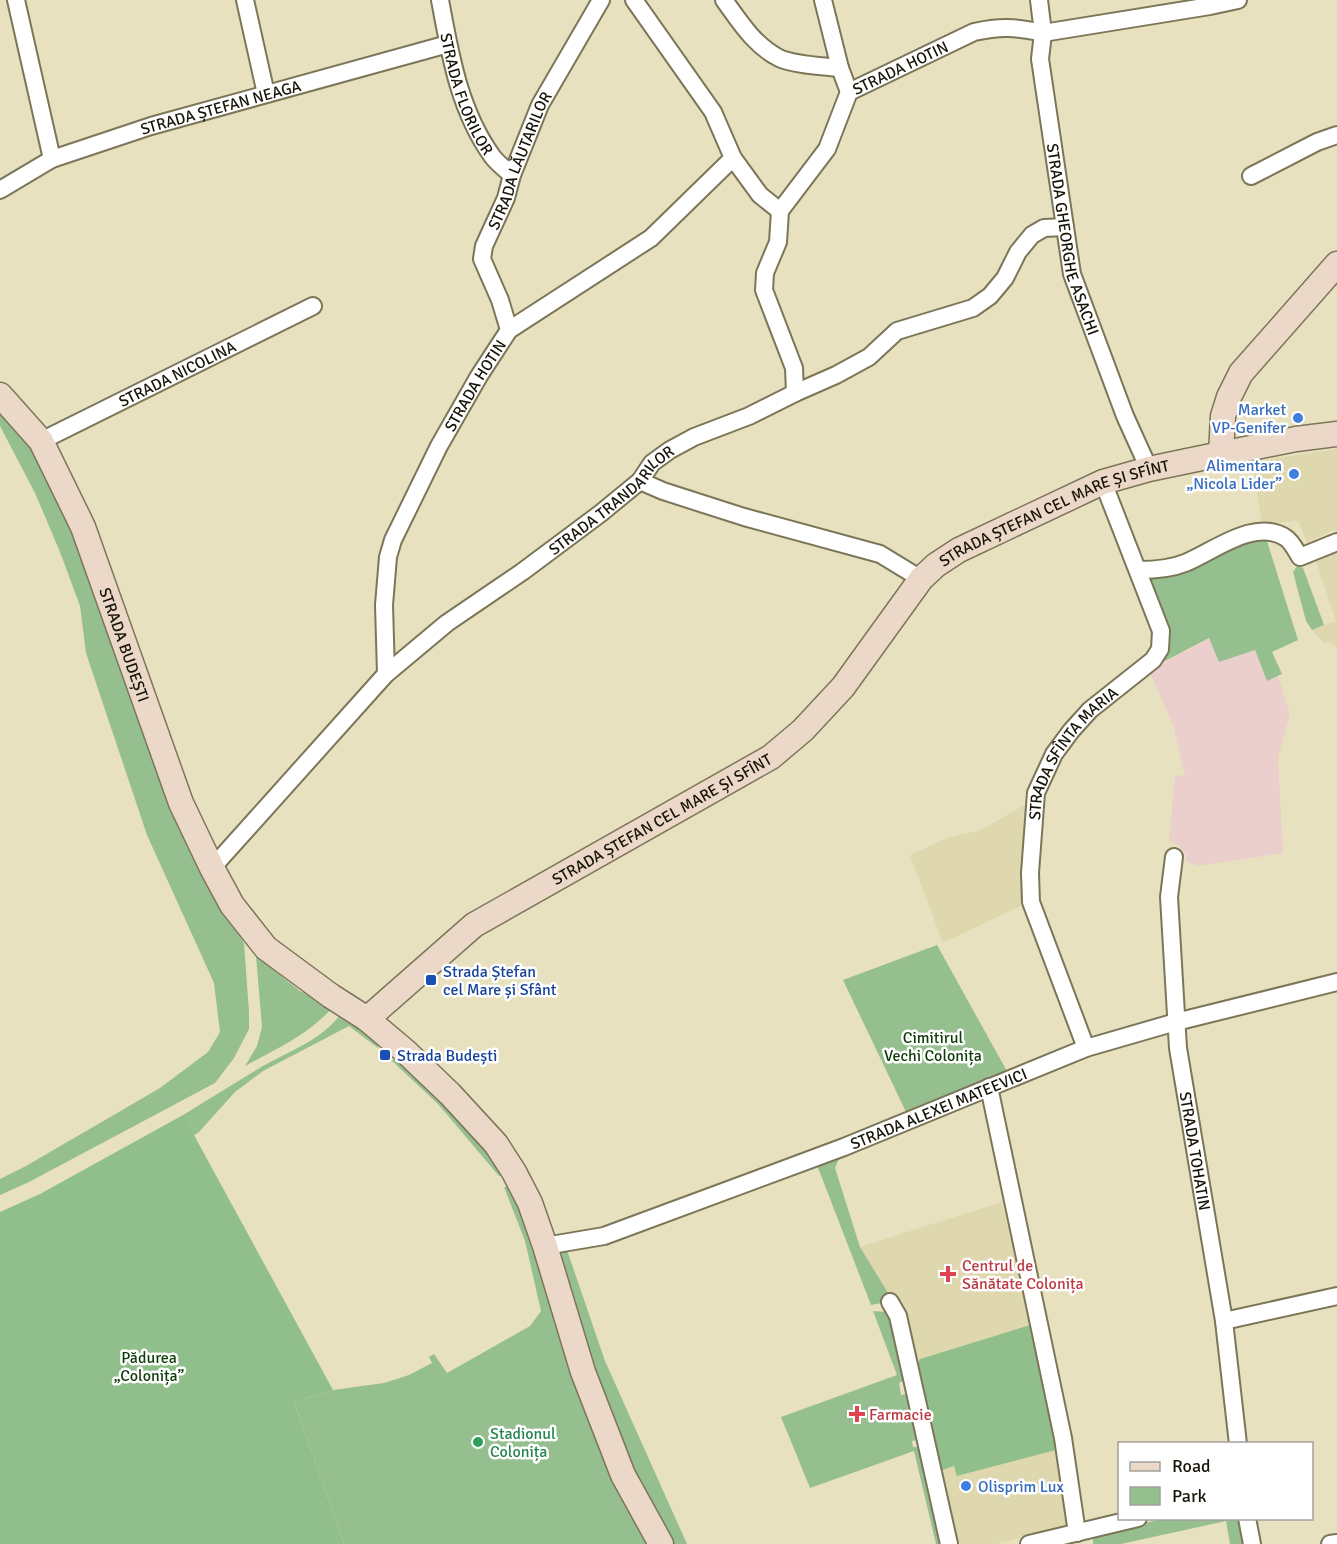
<svg xmlns="http://www.w3.org/2000/svg" width="1337" height="1544" font-family="Signika,sans-serif">
<rect width="100%" height="100%" fill="#e8e1bf"/>
<g fill="#dfd7ae">
<path d="M1337,449v83l-3,-2 -27,12 -9,-21 -36,3 -10,-62z"/>
<path d="M1337,547v100l-8,-6 -5,2 -12,-13 24,-9 -22,-66z"/>
<path d="M1030,802l-8,103 -79,38 -33,-88 37,-17 34,-8z"/>
<path d="M1002,1202l28,123 -110,34 -4,9 -23,-67 -33,-54z"/>
<path d="M1056,1450l16,76 -77,18h-35l-8,-12 -12,-61 15,-5 3,10z"/>
</g>
<path fill="#eacfcc" d="M1210,638l45,12 12,31 11,-5 12,38 -12,43 5,96 -86,13 -12,-6 2,-4 -9,-11 -9,-4 6,-66 10,1 -12,-51 -24,-55z"/>
<g fill="#96bf90">
<path d="M0,406l23,26 33,60 149,387 39,64 5,69v17l-15,29 -19,25 -186,99 -29,13v-16l26,-13 134,-78 48,-36 12,-20 -6,-49 -67,-148 -61,-182 -6,-47 -20,-54 -25,-59 -35,-67z"/>
<path d="M1258,536l8,2 32,102 -26,12 10,22 -15,7 -12,-31 -36,12 -10,-24 -48,25 7,-38 -17,-46 33,-6 43,-26z"/>
<path d="M1297,566l6,2 21,57 -12,5 -6,-9 -13,-49z"/>
<path d="M937,945l71,128 -101,41 -64,-134z"/>
<path d="M256,956l44,35 32,17c-24,27 -56,41 -87,58l12,-20 5,-19z"/>
<path d="M340,1015l13,8 26,22 -1,3 -29,-22 -86,45 -28,21 -36,40 -6,4 -10,-21c26,-16 53,-33 80,-49 27,-15 58,-26 77,-51z"/>
<path d="M399,1059l43,38 63,76 -6,3 -61,-72 -47,-44z"/>
<path d="M839,1159l-4,9 25,79 33,54 -22,4 -54,-140z"/>
<path d="M504,1187l9,1 79,243 35,78 21,35h-304l-50,-142 39,-12 51,-7 25,-8 23,-12 -3,-6 5,-3 13,19 83,-47 11,-15 -16,-70z"/>
<path d="M567,1250l38,111 82,183h-16l-46,-83 -25,-65 -44,-144z"/>
<path d="M873,1311l14,1 6,4 12,64 -6,3 2,12 5,-1 6,2 8,43 -8,2 1,6h9l19,97h-5l-22,-93 -104,37 -29,-71 116,-42z"/>
<path d="M1167,1518l70,1 7,25h-14l-4,-23 -105,23h-28v-9z"/>
</g>
<g fill="#91bf8b">
<path d="M183,1115l150,275 -39,12 50,142h-344v-332l40,-18z"/>
<path d="M1030,1325l26,125 -99,26 -3,-10 -14,5 -24,-103 4,-9z"/>
</g>
<g fill="none" stroke-linecap="round" stroke-linejoin="round">
<g stroke="#7c7658" stroke-width="20">
<g id="street">
<path d="M16,0l36,159"/>
<path d="M245,0l21,94"/>
<path id="s1" d="M440,0c10,54 19,110 52,156 5,7 13,13 20,19"/>
<path d="M634,0l79,112 20,46 27,37 20,16"/>
<path d="M724,0c16,22 30,45 55,58 15,7 44,8 61,10"/>
<path d="M823,0l17,68 9,24"/>
<path id="s2" d="M1039,0l4,33 -3,26 32,215 53,142 24,53"/>
<path d="M1251,176l66,-34 20,-7"/>
<path id="s3" d="M0,190l52,-31 99,-33 297,-82"/>
<path id="s4" d="M509,330l-9,-30 -18,-41 2,-13 22,-48 6,-23 28,-70 61,-105"/>
<path id="s5" d="M795,393l-1,-25 -30,-78 1,-17 13,-31 2,-31 47,-62 22,-57 125,-60c27,-6 42,-5 69,1l167,-27 28,-6"/>
<path id="s6" d="M41,441l272,-135"/>
<path d="M640,481l23,10 81,26 136,37 41,25"/>
<path d="M1139,570c16,0 31,-1 46,-7 28,-11 70,-46 101,-25 6,4 10,13 14,19l37,-15"/>
<path id="s7" d="M386,674l-2,-69 4,-48 5,-17 46,-94 40,-70 30,-46 142,-92 82,-80"/>
<path id="s8" d="M1174,857l-5,40 9,151 46,273 14,123"/>
<path id="s9" d="M212,868l174,-194 61,-51 75,-51 79,-59 39,-32 12,-18 18,-13 24,-13 55,-21 46,-23 41,-18 33,-18 28,-26 76,-23 17,-12 15,-18 13,-26 14,-17 12,-7 21,-1"/>
<path id="s10" d="M1086,1048l-55,-146 -1,-29 6,-80 18,-39 17,-23 19,-21 63,-50 7,-11 1,-18 -58,-149"/>
<path d="M989,1087l74,351 14,95"/>
<path id="s11" d="M545,1246l59,-10 240,-89 242,-99 90,-26 161,-40"/>
<path d="M890,1302l8,14 51,228"/>
<path d="M1224,1321l113,-25"/>
<path d="M1247,1518l5,26"/>
<path d="M1029,1544l109,-26"/>
<path d="M1330,1544l7,-1"/>
</g>
</g>
<g stroke="#7c7658" stroke-width="27">
<g id="secondary">
<path id="s12" d="M0,395l41,46 42,86 98,276 31,65 20,37 34,43 65,48 36,23 38,32 45,43 46,50 18,28 16,31 15,43 38,126 40,103 38,69"/>
<path d="M1221,454l2,-38 6,-19 12,-24 96,-109"/>
<path id="s13" d="M367,1019l107,-94 297,-168 32,-27 40,-43 78,-108 15,-14 23,-15 144,-68 46,-13 72,-15 75,-15 41,-5"/>
</g>
</g>
<use href="#street" stroke="#fff" stroke-width="16"/>
<use href="#secondary" stroke="#ecd8c9" stroke-width="24"/>
</g>
<g fill="#3f7fe0" stroke="#fff" stroke-width="2">
<circle cx="1298" cy="418" r="6"/>
<circle cx="1294" cy="474" r="6"/>
<circle cx="966" cy="1486" r="6"/>
</g>
<g fill="#1a4fb4" stroke="#fff" stroke-width="2">
<rect x="425" y="974" width="12" height="12" rx="3"/>
<rect x="379" y="1049" width="12" height="12" rx="3"/>
</g>
<g fill="#e0444e" stroke="#fff" stroke-width="2">
<path d="M945 1265h6v6h6v6h-6v6h-6v-6h-6v-6h6z"/>
<path d="M854 1405h6v6h6v6h-6v6h-6v-6h-6v-6h6z"/>
</g>
<circle fill="#2e9e5b" stroke="#fff" stroke-width="2" cx="478" cy="1442" r="6"/>
<g text-anchor="middle" stroke-width="5" stroke-linejoin="round" paint-order="stroke">
<g font-size="16" fill="#161307" stroke="#fff">
<text dy="6" stroke="none"><textPath href="#s5" startOffset="386">STRADA HOTIN</textPath></text>
<text dy="6" stroke="none"><textPath href="#s1" startOffset="98">STRADA FLORILOR</textPath></text>
<text dy="6" stroke="none"><textPath href="#s3" startOffset="237">STRADA ȘTEFAN NEAGA</textPath></text>
<text dy="6" stroke="none"><textPath href="#s4" startOffset="182">STRADA LĂUTARILOR</textPath></text>
<text dy="6" stroke="none"><textPath href="#s2" startOffset="243">STRADA GHEORGHE ASACHI</textPath></text>
<text dy="6" stroke="none"><textPath href="#s6" startOffset="152">STRADA NICOLINA</textPath></text>
<text dy="6" stroke="none"><textPath href="#s7" startOffset="310">STRADA HOTIN</textPath></text>
<text dy="6" stroke="none"><textPath href="#s9" startOffset="546">STRADA TRANDARILOR</textPath></text>
<text dy="6" stroke="none"><textPath href="#s13" startOffset="868">STRADA ȘTEFAN CEL MARE ȘI SFÎNT</textPath></text>
<text dy="6" stroke="none"><textPath href="#s12" startOffset="282">STRADA BUDEȘTI</textPath></text>
<text dy="6" stroke="none"><textPath href="#s10" startOffset="318">STRADA SFÎNTA MARIA</textPath></text>
<text dy="6" stroke="none"><textPath href="#s13" startOffset="358">STRADA ȘTEFAN CEL MARE ȘI SFÎNT</textPath></text>
<text dy="6" stroke="none"><textPath href="#s11" startOffset="418">STRADA ALEXEI MATEEVICI</textPath></text>
<text dy="6" stroke="none"><textPath href="#s8" startOffset="296">STRADA TOHATIN</textPath></text>
</g>
<g font-size="16" fill="#366cbe" stroke="#fff" text-anchor="end">
<text x="1286" y="415">Market<tspan x="1286" dy="18">VP-Genifer</tspan></text>
<text x="1282" y="471">Alimentara<tspan x="1282" dy="18">„Nicola Lider”</tspan></text>
<text x="978" y="1492" text-anchor="start">Olisprim Lux</text>
</g>
<g font-size="16" fill="#164399" stroke="#fff" text-anchor="start">
<text x="443" y="977">Strada Ștefan<tspan x="443" dy="18">cel Mare și Sfânt</tspan></text>
<text x="397" y="1061">Strada Budești</text>
</g>
<g font-size="16" fill="#0f3d09" stroke="#fff">
<text x="933" y="1043">Cimitirul<tspan x="933" dy="18">Vechi Colonița</tspan></text>
<text x="149" y="1363">Pădurea<tspan x="149" dy="18">„Colonița”</tspan></text>
</g>
<g font-size="16" fill="#be3a42" stroke="#fff" text-anchor="start">
<text x="962" y="1271">Centrul de<tspan x="962" dy="18">Sănătate Colonița</tspan></text>
<text x="869" y="1420">Farmacie</text>
</g>
<g font-size="16" fill="#27864d" stroke="#fff" text-anchor="start">
<text x="490" y="1439">Stadionul<tspan x="490" dy="18">Colonița</tspan></text>
</g>
</g>
<rect x="1118" y="1442" width="195" height="78" fill="#ffffff" stroke="#a2a19c" stroke-width="1.5"/>
<rect x="1130" y="1462" width="30" height="9" fill="#ecd8c9" stroke="#a2a19c" stroke-width="1.5"/>
<text x="1172" y="1472" font-size="18" fill="#161307">Road</text>
<rect x="1130" y="1487" width="30" height="18" fill="#96bf90" stroke="#a2a19c" stroke-width="1.5"/>
<text x="1172" y="1502" font-size="18" fill="#161307">Park</text>
</svg>
